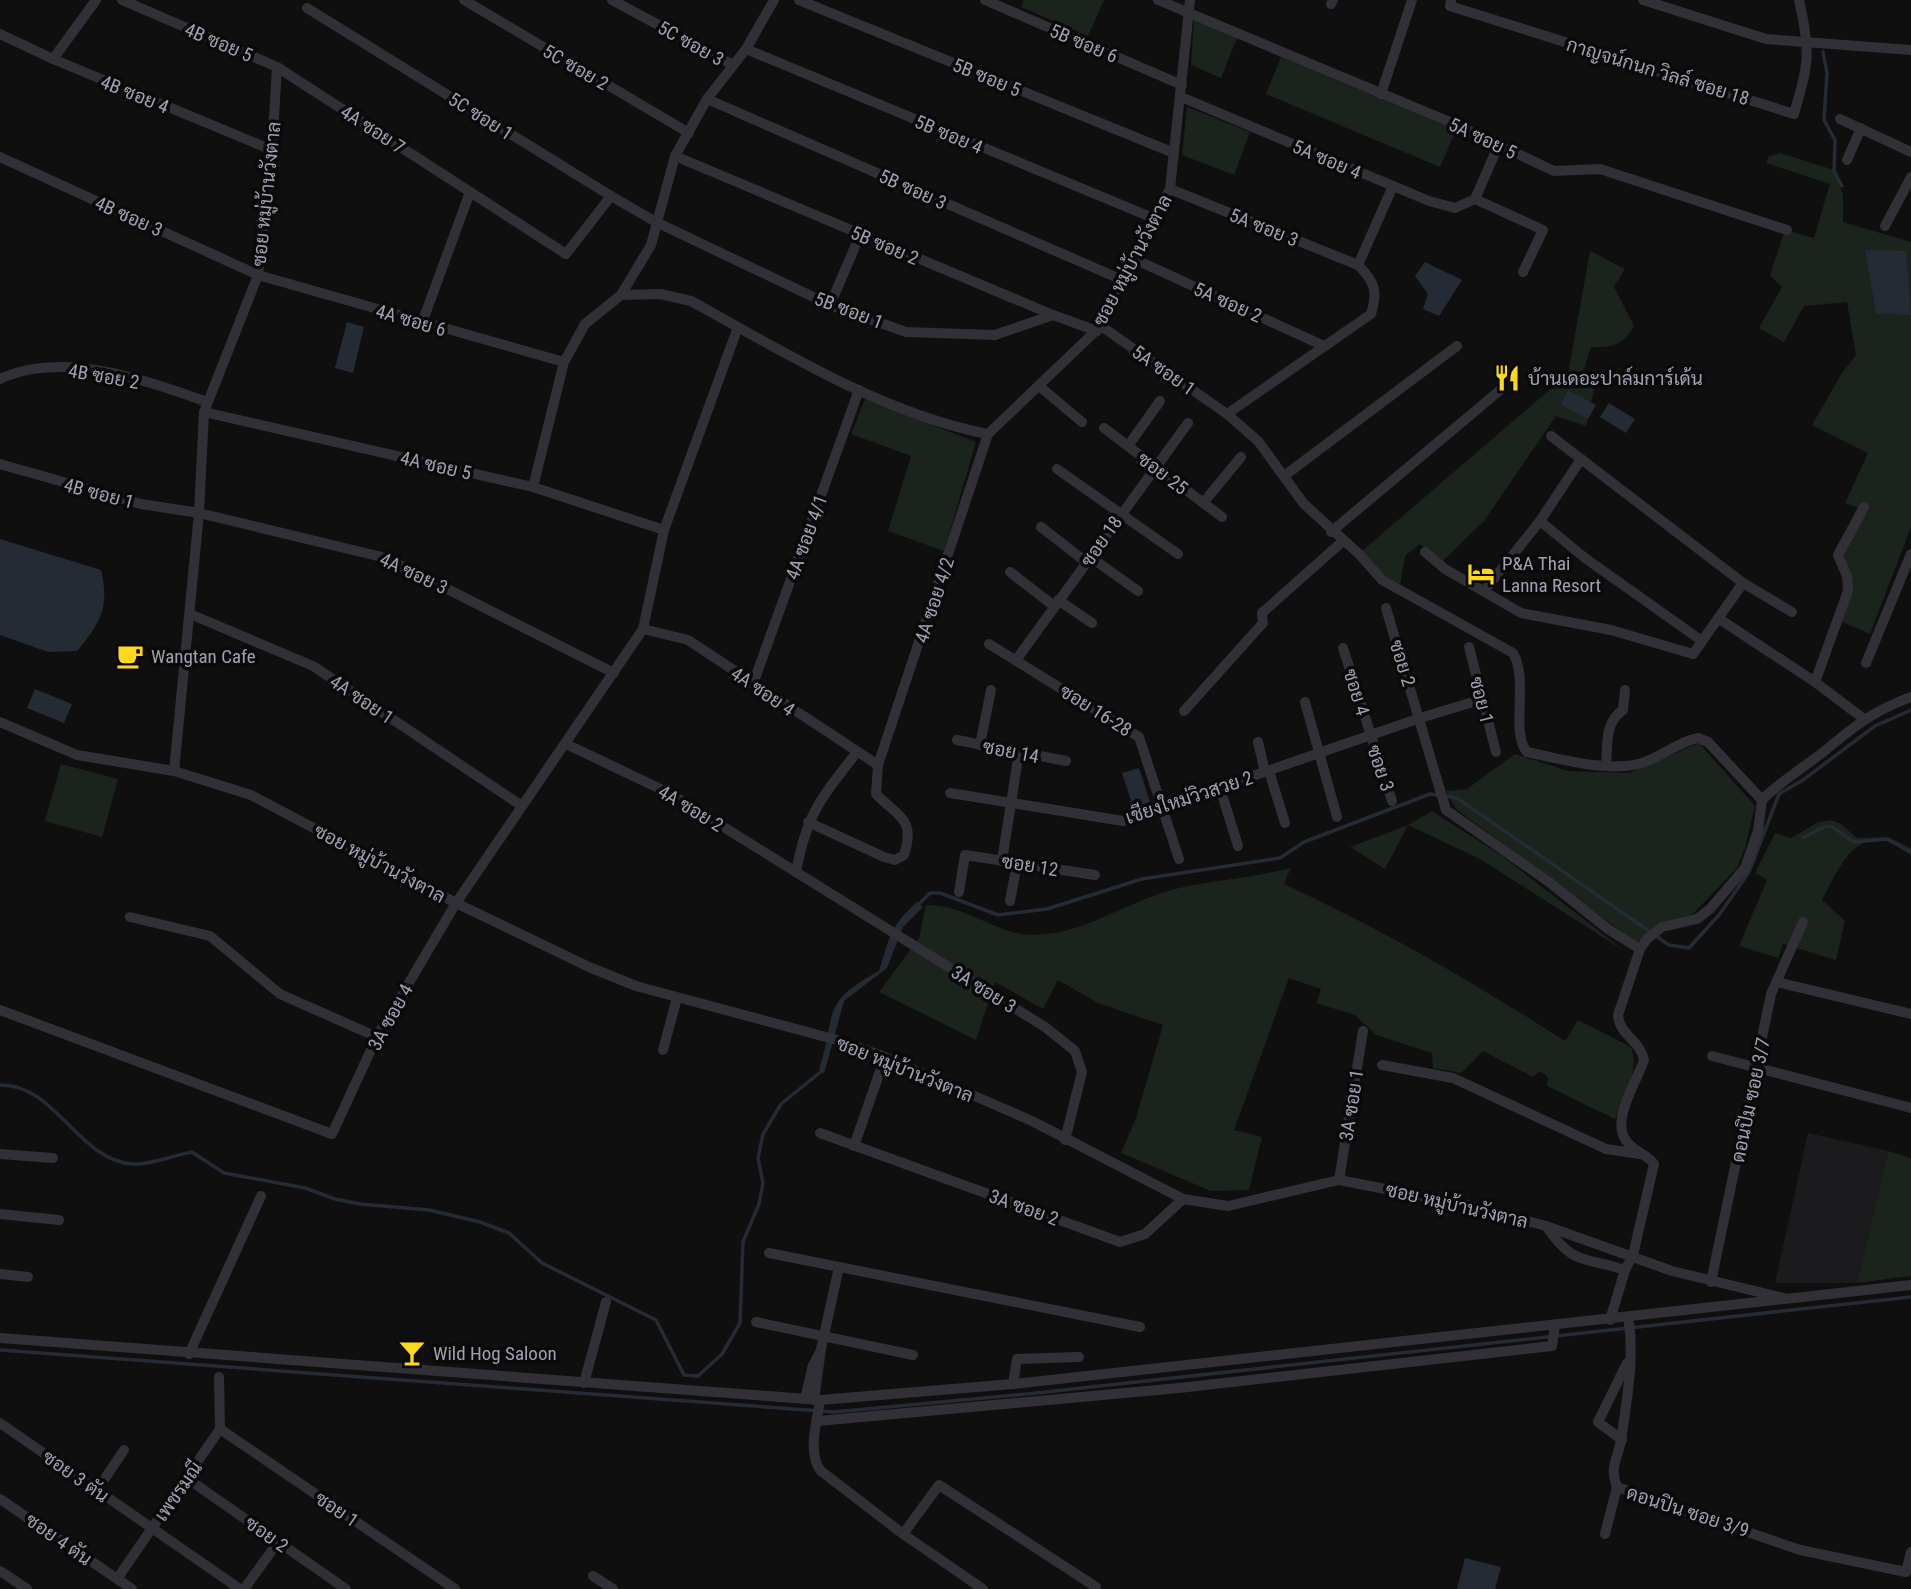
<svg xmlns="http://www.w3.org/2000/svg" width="1911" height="1589" font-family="'Roboto Condensed',Sarabun,sans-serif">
<rect width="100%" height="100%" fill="#0f0f10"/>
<path fill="#1b1b1d" d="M1808,1133l80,18 -31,132h-82z"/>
<g fill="#1b231d">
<path d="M1024,0h80l-16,36 -67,-29z"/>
<path d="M1194,19l43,19 -16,40 -30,-13z"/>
<path d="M1281,57l175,73 -16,37 -174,-73z"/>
<path d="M1187,107l63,25 -16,43 -52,-20z"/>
<path d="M1780,153l54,17 9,25v27l68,20v285l-41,107 -28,-12 10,-28 -9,-38 23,-45 -21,-8 23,-50 -56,-28 30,-52 14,-18 -9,-53 -43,4 -20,36 -25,-14 23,-41 -12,-12 15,-45 29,8 16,-54 -64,-21 3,-7z"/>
<path d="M1590,251l35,18 -11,18 20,39c-10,19 -23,22 -43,21l-9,28 12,15 -8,36 -30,-10 -72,105 -41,40 -23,-17 -15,12 -5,30 -15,-9 -23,-26 206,-177z"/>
<path d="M865,399l111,43 -32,109 -56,-20 23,-75 -60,-22z"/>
<path d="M1699,743l56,63 -10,42 -8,20 -46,48 -38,12 -16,15 -181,-134 -10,-18 21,-2 48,-35 53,17 61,2z"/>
<path d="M61,764l57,15 -16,58 -57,-16z"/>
<path d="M1432,811l70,45 124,96 -146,-93 -72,-34 -23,44 -35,-22 58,-22z"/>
<path d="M1831,820l10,4 16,14 31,-1 23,11v7c-8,-3 -12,-9 -19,-12 -39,-15 -55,30 -70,57l23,21 -9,39 -53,-16 -5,14 -39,-12 28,-66 -12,-7 20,-40 16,5 28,-16z"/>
<path d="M1291,868l-7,16c99,46 189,98 281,157l13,-21 53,27c9,24 -7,49 -16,72l-68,-33 1,-9 -8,-6 -7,6 -50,-26 -22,22 -28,-5 -1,-15 -56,-18 -21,-20 -39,-12 5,-14 -32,-11 -55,152 28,7 -13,53 -38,1 -90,-38 15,-35 27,-93 -65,-22 -40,-23 -15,29 -48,-27 -19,58 -97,-48 40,-54 7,-33c39,0 65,25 97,29 54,6 101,-32 152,-45 38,-9 78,-11 116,-21z"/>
<path d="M1888,1151l23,7v118l-54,7z"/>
</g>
<g fill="#252b34">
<path d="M1865,250l41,1 5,64 -35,-2z"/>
<path d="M1425,262l37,18 -23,36 -16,-7 5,-15 -13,-18z"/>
<path d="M347,322l17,5 -11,46 -18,-5z"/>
<path d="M1568,390l28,15 -8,14 -27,-14z"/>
<path d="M1609,403l26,16 -9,14 -26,-16z"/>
<path d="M0,539l101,31c9,38 -1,53 -24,81l-29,1 -48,-17z"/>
<path d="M35,689l37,15 -8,19 -37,-15z"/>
<path d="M1139,768l12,37 -17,5 -12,-37z"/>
<path d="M917,902l6,5 -20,20 -16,41 -43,33 -20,73 -5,-5c19,-56 -1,-65 60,-98 12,-36 9,-42 38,-69z"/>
<path d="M1465,1558l36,9 -6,22h-38z"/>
</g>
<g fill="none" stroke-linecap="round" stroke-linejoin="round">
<g stroke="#252b34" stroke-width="3.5">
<path d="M1823,52l4,21 -3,47 11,20 -1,31 8,15"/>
<path d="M1445,796l12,2 212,147 20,3 30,-33 30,-43 30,-78 24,-14 72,-54 36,-16"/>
<path d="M1803,838c33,-19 24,-13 51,4l33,-3 24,13"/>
<path d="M916,907l14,-14h10l58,22 49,-6 95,-30 138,-21 24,-16 126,-48 8,1"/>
<path d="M0,1085c56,-1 78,76 133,79 18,1 41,-9 59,-12l32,21 81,15 30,11 25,5 69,6 51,12 29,11 33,30 114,57 28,55 14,1 24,-22 18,-31 3,-81 16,-38 4,-21 -5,-25 5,-24 18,-30 42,-34"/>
<path d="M0,1350l834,62 193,-18 884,-97"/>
</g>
<g stroke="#303036" stroke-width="10">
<path d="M122,0l155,67 289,187 45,-58"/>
<path d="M464,0l225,133"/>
<path d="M612,0l121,65"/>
<path d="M799,0l375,153"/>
<path d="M985,0l197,85"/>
<path d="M1158,0l292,122 104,49 46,-2 187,61"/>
<path d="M1451,0l-1,6 344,108c15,-52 17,-61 5,-114"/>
<path d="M1643,0l123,39 145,11"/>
<path d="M1331,4l2,-4"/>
<path d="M307,8l304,188 45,26 174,83 76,27 89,3 58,-20"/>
<path d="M0,34l53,25 219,91"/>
<path d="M746,49l407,169"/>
<path d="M53,59l43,-59"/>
<path d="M1381,94l31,-94"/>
<path d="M1181,97l248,104 26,7 20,-9"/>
<path d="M707,99l413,180"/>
<path d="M1840,119l71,33"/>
<path d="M675,156l378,159 44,16"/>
<path d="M0,157l258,118 306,87"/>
<path d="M1847,160l14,-32"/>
<path d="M1170,189l188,76c17,17 20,26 13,49l-144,100"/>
<path d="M1475,199l68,31 -20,42"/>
<path d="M1475,199l24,-55"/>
<path d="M1885,226l26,-49"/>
<path d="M1132,258l192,88"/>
<path d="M1358,265l35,-79"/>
<path d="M621,295l39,-1 31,7c93,51 192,113 297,133"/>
<path d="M830,305l30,-70"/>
<path d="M422,323l48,-131"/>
<path d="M1101,326l126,88 31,27 46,63 55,50 23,26 131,73c16,27 -3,79 14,99 35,7 80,21 115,11 20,-6 35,-21 56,-25l10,4 54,58"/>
<path d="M0,379c62,-29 147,1 207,23"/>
<path d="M1039,386l43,36"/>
<path d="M204,412l329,75 131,43"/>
<path d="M1104,428l118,89"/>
<path d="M1551,436l192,147 49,29"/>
<path d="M1128,446l32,-45"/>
<path d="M0,464l141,40 58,9 187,45 228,115"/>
<path d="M1057,469l121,85"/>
<path d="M1284,476l173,-130"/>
<path d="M533,487l31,-125 21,-38 36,-29 30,-50 24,-89 32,-57 39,-50 28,-49"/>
<path d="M1203,503l38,-46"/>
<path d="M1540,521l45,37 117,83"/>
<path d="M1041,527l45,35"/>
<path d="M1331,532l168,-141"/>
<path d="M1425,552l20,17 76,44 90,17 82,24 50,-71"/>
<path d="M1089,556l49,35"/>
<path d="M1010,572l44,34"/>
<path d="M1484,591l56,-70 41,-62"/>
<path d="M1058,600l34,23"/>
<path d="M1386,608l60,202 103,72 59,47 32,20"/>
<path d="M190,614l123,52 209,140"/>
<path d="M1718,618l97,64 49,37"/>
<path d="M643,629l45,11 190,125"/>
<path d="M989,644l150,93 40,122"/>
<path d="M1469,647l27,105"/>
<path d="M1343,648l49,153"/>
<path d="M1016,660l172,-237"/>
<path d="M1866,663l45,-109"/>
<path d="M1815,682l33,-91 -1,-15 -9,-21 26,-48"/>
<path d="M753,684l106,-294"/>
<path d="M1305,702l32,115"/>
<path d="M1184,711l79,-88 -1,-10 81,-72"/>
<path d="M0,722l77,33 97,16 77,24 205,108 133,64 47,19 201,54 48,17 147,64 151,78 45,7 111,-26 129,25 78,21 126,45 112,27"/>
<path d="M957,740l109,21"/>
<path d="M1258,742l7,30"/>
<path d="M566,744l103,49 376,234 30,24 7,21 -17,68"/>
<path d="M980,745l11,-55"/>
<path d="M1606,766c2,-22 -2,-43 17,-56l2,-20"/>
<path d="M174,771l25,-258 5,-101 54,-137 14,-125 5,-83"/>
<path d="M1269,771l16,52"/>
<path d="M1220,788l18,58"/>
<path d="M950,793l173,28 297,-103 63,-19"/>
<path d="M808,822l76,35 11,3 9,-5c12,-37 -6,-38 -28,-61l2,-29 110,-331 113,-108 19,-47 50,-90 20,-189"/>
<path d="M1002,861l17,-109"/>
<path d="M796,872c11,-59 25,-74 61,-120"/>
<path d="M959,892l6,-37 130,20"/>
<path d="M1010,901l7,-37"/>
<path d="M130,917l80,19 70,58 97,43"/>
<path d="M1777,982l134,32"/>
<path d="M0,1010l332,124 45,-97 79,-134 187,-274 21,-99 74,-203"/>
<path d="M663,1050l14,-52"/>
<path d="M1712,1056l199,52"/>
<path d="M1382,1065l71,13 153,71 34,5"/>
<path d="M820,1133l300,109 25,-8 38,-35"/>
<path d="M854,1146l31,-89"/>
<path d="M0,1154l53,4"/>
<path d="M1339,1180l24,-149"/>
<path d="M0,1214l59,6"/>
<path d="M1546,1226c28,41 38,30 79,44"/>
<path d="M769,1253l371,74"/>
<path d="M0,1274l28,3"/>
<path d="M1711,1282l60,-288 32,-72"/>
<path d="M1628,1318c7,37 -1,80 -6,116 -2,23 -14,30 -5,53l183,63 106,22 5,-20"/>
<path d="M1610,1320l15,-50 8,-15 21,-91c-7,-10 -22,-13 -29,-25 -13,-21 12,-58 19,-79 -3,-19 -25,-25 -26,-45l22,-66 7,-10 15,-12 35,-8 13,-10 35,-41 13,-37 4,-31c21,-21 43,-33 65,-51 30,-25 47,-38 84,-52"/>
<path d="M756,1322l157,33"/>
<path d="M0,1338l820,62 193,-16 898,-99"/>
<path d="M189,1354l72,-158"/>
<path d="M584,1383l22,-81"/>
<path d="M1013,1384l4,-25 62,-2"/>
<path d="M805,1399l8,-34 7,-13"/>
<path d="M814,1400l7,-51 18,-82"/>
<path d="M820,1400c-3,20 -13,54 1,71l82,63 80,55"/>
<path d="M818,1421l361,-33 373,-42 3,-20"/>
<path d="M0,1423l240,166"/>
<path d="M220,1429l235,160"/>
<path d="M1622,1440l-24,-18 29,-59"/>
<path d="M188,1479l158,110"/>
<path d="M97,1490l27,-40"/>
<path d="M0,1499l132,90"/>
<path d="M903,1534l36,-49 157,102"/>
<path d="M1605,1534l12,-47"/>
<path d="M0,1571l27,18"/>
<path d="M593,1576l20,13"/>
<path d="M117,1579l103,-150 -1,-52"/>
<path d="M244,1589l34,-47"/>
</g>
</g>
<defs>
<g id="restaurant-bare" transform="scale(2.1)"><path d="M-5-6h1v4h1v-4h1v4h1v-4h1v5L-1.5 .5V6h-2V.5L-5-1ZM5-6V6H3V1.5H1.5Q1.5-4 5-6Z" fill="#fdd91a" stroke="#0a0a0b" stroke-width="2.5" paint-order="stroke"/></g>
<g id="hotel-bare" transform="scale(2.1)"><path d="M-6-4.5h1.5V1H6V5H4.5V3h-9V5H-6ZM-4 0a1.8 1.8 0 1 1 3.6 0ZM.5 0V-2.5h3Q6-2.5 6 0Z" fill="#fdd91a" stroke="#0a0a0b" stroke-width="2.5" paint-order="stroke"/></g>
<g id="cafe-bare" transform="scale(2.1)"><path d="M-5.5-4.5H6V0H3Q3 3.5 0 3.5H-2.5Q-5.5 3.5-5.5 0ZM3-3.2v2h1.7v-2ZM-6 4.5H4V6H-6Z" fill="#fdd91a" stroke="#0a0a0b" stroke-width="2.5" paint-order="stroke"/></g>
<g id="bar-bare" transform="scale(2.1)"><path d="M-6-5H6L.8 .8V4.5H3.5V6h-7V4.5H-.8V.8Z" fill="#fdd91a" stroke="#0a0a0b" stroke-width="2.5" paint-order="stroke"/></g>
</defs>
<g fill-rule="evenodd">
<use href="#restaurant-bare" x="1507" y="378"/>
<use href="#hotel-bare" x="1481" y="574"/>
<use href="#cafe-bare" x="130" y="656"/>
<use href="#bar-bare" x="412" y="1353"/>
</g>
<g text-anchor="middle" stroke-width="7" stroke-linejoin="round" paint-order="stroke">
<g font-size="19" fill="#9fa1b2" stroke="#0a0a0b">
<text transform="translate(219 42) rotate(23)" y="7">4B ซอย 5</text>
<text transform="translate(691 43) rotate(29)" y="7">5C ซอย 3</text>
<text transform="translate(1084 43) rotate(23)" y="7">5B ซอย 6</text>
<text transform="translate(576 67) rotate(30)" y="7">5C ซอย 2</text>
<text transform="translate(1658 71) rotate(17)" y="7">กาญจน์กนก วิลล์ ซอย 18</text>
<text transform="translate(987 77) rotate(22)" y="7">5B ซอย 5</text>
<text transform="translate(135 94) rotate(22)" y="7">4B ซอย 4</text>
<text transform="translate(481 116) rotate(32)" y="7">5C ซอย 1</text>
<text transform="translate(373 129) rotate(33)" y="7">4A ซอย 7</text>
<text transform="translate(949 134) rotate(23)" y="7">5B ซอย 4</text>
<text transform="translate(1483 138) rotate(25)" y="7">5A ซอย 5</text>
<text transform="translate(1327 159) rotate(23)" y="7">5A ซอย 4</text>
<text transform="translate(913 189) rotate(24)" y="7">5B ซอย 3</text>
<text transform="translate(266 194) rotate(-84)" y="7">ซอย หมู่บ้านวังตาล</text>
<text transform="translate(129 216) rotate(24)" y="7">4B ซอย 3</text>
<text transform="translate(1264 227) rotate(22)" y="7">5A ซอย 3</text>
<text transform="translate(885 245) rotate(23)" y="7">5B ซอย 2</text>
<text transform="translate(1132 260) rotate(-62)" y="7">ซอย หมู่บ้านวังตาล</text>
<text transform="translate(1228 302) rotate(24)" y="7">5A ซอย 2</text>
<text transform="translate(849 310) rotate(21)" y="7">5B ซอย 1</text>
<text transform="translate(411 320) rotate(16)" y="7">4A ซอย 6</text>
<text transform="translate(1164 370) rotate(35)" y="7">5A ซอย 1</text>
<text transform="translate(104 376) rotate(10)" y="7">4B ซอย 2</text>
<text transform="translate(436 465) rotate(13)" y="7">4A ซอย 5</text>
<text transform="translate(1163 473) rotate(37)" y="7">ซอย 25</text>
<text transform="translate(99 493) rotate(15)" y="7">4B ซอย 1</text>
<text transform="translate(806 537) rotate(-70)" y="7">4A ซอย 4/1</text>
<text transform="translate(1101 541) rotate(-55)" y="7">ซอย 18</text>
<text transform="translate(414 573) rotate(25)" y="7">4A ซอย 3</text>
<text transform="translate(934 600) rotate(-72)" y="7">4A ซอย 4/2</text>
<text transform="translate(1403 663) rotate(73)" y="7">ซอย 2</text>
<text transform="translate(763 691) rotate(34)" y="7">4A ซอย 4</text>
<text transform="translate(1357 692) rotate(73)" y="7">ซอย 4</text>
<text transform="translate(362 699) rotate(34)" y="7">4A ซอย 1</text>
<text transform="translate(1482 700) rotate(76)" y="7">ซอย 1</text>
<text transform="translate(1096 710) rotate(32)" y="7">ซอย 16-28</text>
<text transform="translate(1011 751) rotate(11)" y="7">ซอย 14</text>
<text transform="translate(1381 768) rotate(71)" y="7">ซอย 3</text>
<text transform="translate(1189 797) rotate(-18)" y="7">เชียงใหม่วิวสวย 2</text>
<text transform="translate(691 808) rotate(31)" y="7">4A ซอย 2</text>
<text transform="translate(380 863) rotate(28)" y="7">ซอย หมู่บ้านวังตาล</text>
<text transform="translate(1030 865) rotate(9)" y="7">ซอย 12</text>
<text transform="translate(984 989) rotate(32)" y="7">3A ซอย 3</text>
<text transform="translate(390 1017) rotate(-61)" y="7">3A ซอย 4</text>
<text transform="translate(905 1069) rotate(22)" y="7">ซอย หมู่บ้านวังตาล</text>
<text transform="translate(1750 1100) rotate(-78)" y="7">ดอนปิม ซอย 3/7</text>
<text transform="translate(1351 1105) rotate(-81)" y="7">3A ซอย 1</text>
<text transform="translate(1457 1205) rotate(13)" y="7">ซอย หมู่บ้านวังตาล</text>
<text transform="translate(1024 1207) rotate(20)" y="7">3A ซอย 2</text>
<text transform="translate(76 1476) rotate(35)" y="7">ซอย 3 ตัน</text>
<text transform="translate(178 1491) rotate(-55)" y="7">เพชรมณี</text>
<text transform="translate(337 1509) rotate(34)" y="7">ซอย 1</text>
<text transform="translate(1688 1511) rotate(18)" y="7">ดอนปิน ซอย 3/9</text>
<text transform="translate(267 1534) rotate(35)" y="7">ซอย 2</text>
<text transform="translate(59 1539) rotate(35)" y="7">ซอย 4 ตัน</text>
</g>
<g font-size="19" fill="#9fa1b2" stroke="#0a0a0b" text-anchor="start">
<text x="1528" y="385">บ้านเดอะปาล์มการ์เด้น</text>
<text x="1502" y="570">P&amp;A Thai<tspan x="1502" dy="22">Lanna Resort</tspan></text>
<text x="151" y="663">Wangtan Cafe</text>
<text x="433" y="1360">Wild Hog Saloon</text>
</g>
</g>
</svg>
